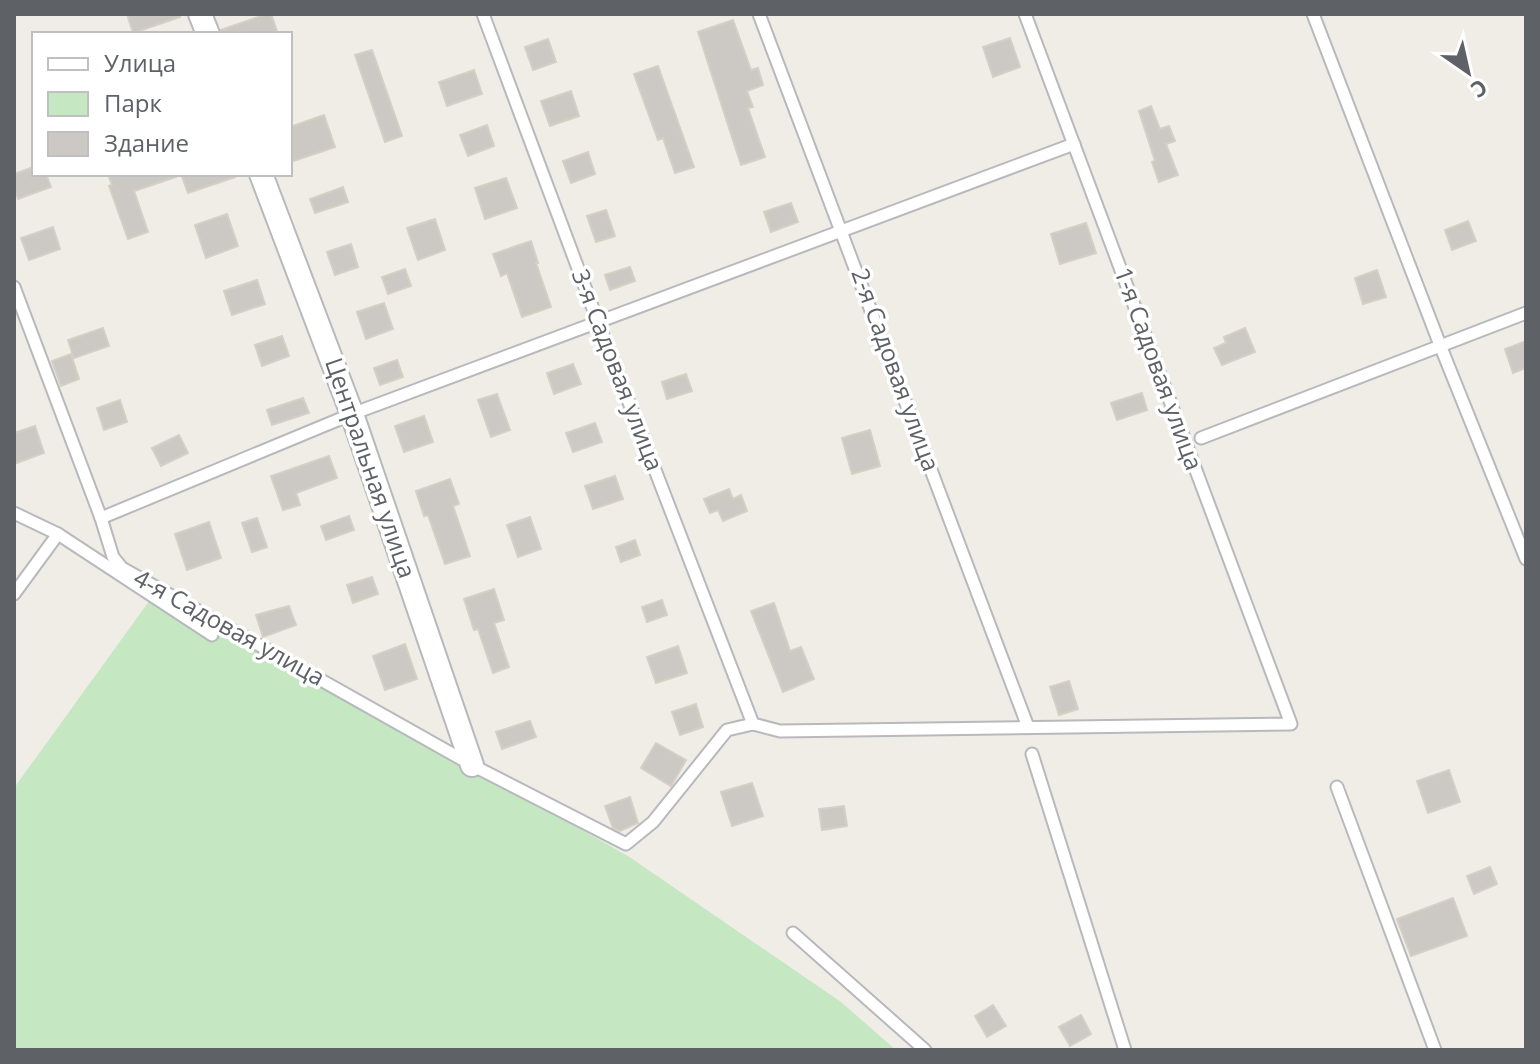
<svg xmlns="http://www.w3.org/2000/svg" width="1540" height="1064" font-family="'Open Sans',sans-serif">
<rect width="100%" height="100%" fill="#f0ede6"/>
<path fill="#c5e8c3" d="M160,586l471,272 210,144 55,48h-882v-262z"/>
<g fill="#ccc8c3" stroke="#d5cfc4" stroke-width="2">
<path d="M127,14h53v3l-47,16z"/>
<path d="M267,14h4l7,20h-56l-1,-4z"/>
<path d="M733,20l18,50 7,-2 5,17 -16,6 6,16 -5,1 17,49 -24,8 -43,-133z"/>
<path d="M1010,38l10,29 -27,10 -10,-30z"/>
<path d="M548,39l8,23 -23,8 -8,-23z"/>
<path d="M372,50l30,86 -17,6 -30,-87z"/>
<path d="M658,66l36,101 -19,6 -12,-35 -5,2 -24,-66z"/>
<path d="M474,70l8,24 -35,12 -8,-24z"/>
<path d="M571,91l8,25 -29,10 -9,-25z"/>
<path d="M1151,106l9,23 9,-3 6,15 -9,3 12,31 -19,7 -7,-20 3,-1 -16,-50z"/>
<path d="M324,115l11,32 -45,15v-35z"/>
<path d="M487,125l7,21 -26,10 -8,-21z"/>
<path d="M588,152l7,22 -24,9 -8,-22z"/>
<path d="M34,167v7h12l5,13 -33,12 -4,-12v-13z"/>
<path d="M108,174h68v3l-42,14 14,41 -20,7 -19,-53 3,-1z"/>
<path d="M181,174h53l1,3 -47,16z"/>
<path d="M506,178l11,30 -32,11 -10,-31z"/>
<path d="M343,187l5,15 -33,11 -5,-14z"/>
<path d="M791,203l7,19 -27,10 -7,-20z"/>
<path d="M606,210l9,26 -19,6 -9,-26z"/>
<path d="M227,214l11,32 -32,12 -11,-33z"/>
<path d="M435,219l10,31 -27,10 -11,-32z"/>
<path d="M1468,221l8,20 -24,9 -7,-20z"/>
<path d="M1086,223l10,30 -36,11 -9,-30z"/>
<path d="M53,227l7,22 -31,11 -8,-22z"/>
<path d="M531,241l7,22h-2l15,44 -29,10 -15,-44 -6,3 -8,-22z"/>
<path d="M351,244l7,23 -23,8 -8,-23z"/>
<path d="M630,267l5,14 -25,9 -5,-15z"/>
<path d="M405,269l6,17 -23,8 -6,-17z"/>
<path d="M1377,270l9,27 -23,7 -8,-26z"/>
<path d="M257,280l8,24 -33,11 -8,-24z"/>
<path d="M384,303l9,26 -27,10 -9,-27z"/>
<path d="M103,328l6,18 -35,12 -6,-18z"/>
<path d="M1245,328l10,24 -33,13 -8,-17 12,-5 -2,-6z"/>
<path d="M282,336l7,20 -27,10 -7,-21z"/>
<path d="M1526,341v27l-13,5 -8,-24z"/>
<path d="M71,354l8,25 -18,7 -9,-25z"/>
<path d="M397,360l6,17 -23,8 -6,-17z"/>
<path d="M573,364l8,20 -27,10 -7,-21z"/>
<path d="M686,374l6,17 -25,8 -5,-17z"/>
<path d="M1142,393l5,17 -30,10 -6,-17z"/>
<path d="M497,394l13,36 -19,7 -13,-37z"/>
<path d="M303,398l6,15 -37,12 -5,-15z"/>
<path d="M120,400l7,22 -23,8 -7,-22z"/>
<path d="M424,416l9,26 -29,10 -9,-26z"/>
<path d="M595,423l7,19 -29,10 -7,-19z"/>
<path d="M35,426l9,27 -30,11v-31z"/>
<path d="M870,430l10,36 -28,8 -10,-36z"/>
<path d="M179,435l9,18 -27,13 -9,-18z"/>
<path d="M329,456l8,22 -41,15 4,12 -17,5 -12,-34z"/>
<path d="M615,476l8,23 -30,10 -8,-23z"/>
<path d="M450,479l9,25 -6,2 17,50 -25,8 -17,-49 -4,1 -8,-25z"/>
<path d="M729,489l4,10 8,-4 6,16 -24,10 -5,-11 -8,3 -6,-14z"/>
<path d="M349,516l5,14 -28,10 -5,-14z"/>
<path d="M530,517l11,32 -23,8 -11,-32z"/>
<path d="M257,518l10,29 -15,5 -10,-29z"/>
<path d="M209,522l12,36 -34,12 -12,-36z"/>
<path d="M635,540l5,15 -19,7 -5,-15z"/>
<path d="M372,577l6,17 -25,9 -6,-18z"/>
<path d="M494,589l10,31 -10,3 15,44 -16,6 -15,-44 -4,1 -10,-31z"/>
<path d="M662,600l5,15 -20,7 -5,-15z"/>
<path d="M774,603l16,48 11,-4 13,32 -31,13 -32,-81z"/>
<path d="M289,606l7,19 -33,12 -7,-22z"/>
<path d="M405,644l12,35 -32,11 -12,-34z"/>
<path d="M678,646l9,27 -31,10 -9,-26z"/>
<path d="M1069,681l9,28 -19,6 -9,-28z"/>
<path d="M696,704l7,23 -23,8 -8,-23z"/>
<path d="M530,721l6,16 -34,12 -6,-17z"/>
<path d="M656,743l30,17 -15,26 -30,-18z"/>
<path d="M1449,770l11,32 -32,11 -11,-32z"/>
<path d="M752,783l11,33 -31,10 -11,-34z"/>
<path d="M630,797l8,26 -18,8 -7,-3 -8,-22z"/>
<path d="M844,806l3,20 -25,4 -3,-21z"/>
<path d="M1490,867l7,17 -23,10 -7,-18z"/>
<path d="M1453,898l14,38 -56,20 -14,-37z"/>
<path d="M993,1005l13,21 -19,11 -12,-21z"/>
<path d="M1081,1015l10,19 -21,12 -11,-19z"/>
</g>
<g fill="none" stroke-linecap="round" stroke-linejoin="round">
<g stroke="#b7b9bd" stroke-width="15">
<g id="lane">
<path d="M483,14l115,308 155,402"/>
<path d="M759,14l269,713"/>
<path d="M1313,14l127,331 86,214"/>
<path d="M14,287l87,231 12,39 9,11 350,197 154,79 27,-22 74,-92 26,-6 27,7 511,-7 -266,-710"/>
<path d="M1201,438l325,-125"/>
<path d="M14,513l44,21 154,101"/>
<path d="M101,518l251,-104 722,-270"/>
<path d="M14,594l44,-60"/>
<path d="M1032,754l93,296"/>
<path d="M1337,787l98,263"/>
<path d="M793,933l132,117"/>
</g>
</g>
<g stroke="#b7b9bd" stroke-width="26">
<g id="street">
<path d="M200,14l8,20"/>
<path d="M261,174l91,240 120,351"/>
</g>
</g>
<use href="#lane" stroke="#fff" stroke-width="11"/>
<use href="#street" stroke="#fff" stroke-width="22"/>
</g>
<g text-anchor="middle" stroke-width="7" stroke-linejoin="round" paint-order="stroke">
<g font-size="24" fill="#5e6267" stroke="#fff">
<text transform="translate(1158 369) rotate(70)" y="8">1-я Садовая улица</text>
<text transform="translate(617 370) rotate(69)" y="8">3-я Садовая улица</text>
<text transform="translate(895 370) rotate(70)" y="8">2-я Садовая улица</text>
<text transform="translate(370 468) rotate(71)" y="8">Центральная улица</text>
<text transform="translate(229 628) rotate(29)" y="8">4-я Садовая улица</text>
</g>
</g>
<rect width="1540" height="1064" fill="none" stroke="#5e6267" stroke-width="32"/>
<rect x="32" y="32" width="260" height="144" fill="#ffffff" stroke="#bfc0c2" stroke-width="2"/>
<rect x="48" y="58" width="40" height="12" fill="#ffffff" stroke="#bfc0c2" stroke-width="2"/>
<text x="104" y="72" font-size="24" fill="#5e6267">Улица</text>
<rect x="48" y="92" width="40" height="24" fill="#c5e8c3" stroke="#bfc0c2" stroke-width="2"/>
<text x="104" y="112" font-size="24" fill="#5e6267">Парк</text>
<rect x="48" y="132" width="40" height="24" fill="#ccc8c3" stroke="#bfc0c2" stroke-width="2"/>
<text x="104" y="152" font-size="24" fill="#5e6267">Здание</text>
<g transform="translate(1468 72) rotate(146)" stroke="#ffffff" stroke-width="6" paint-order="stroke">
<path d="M0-6L14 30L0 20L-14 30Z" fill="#5e6267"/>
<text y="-12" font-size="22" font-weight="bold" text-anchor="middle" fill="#5e6267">С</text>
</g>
</svg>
